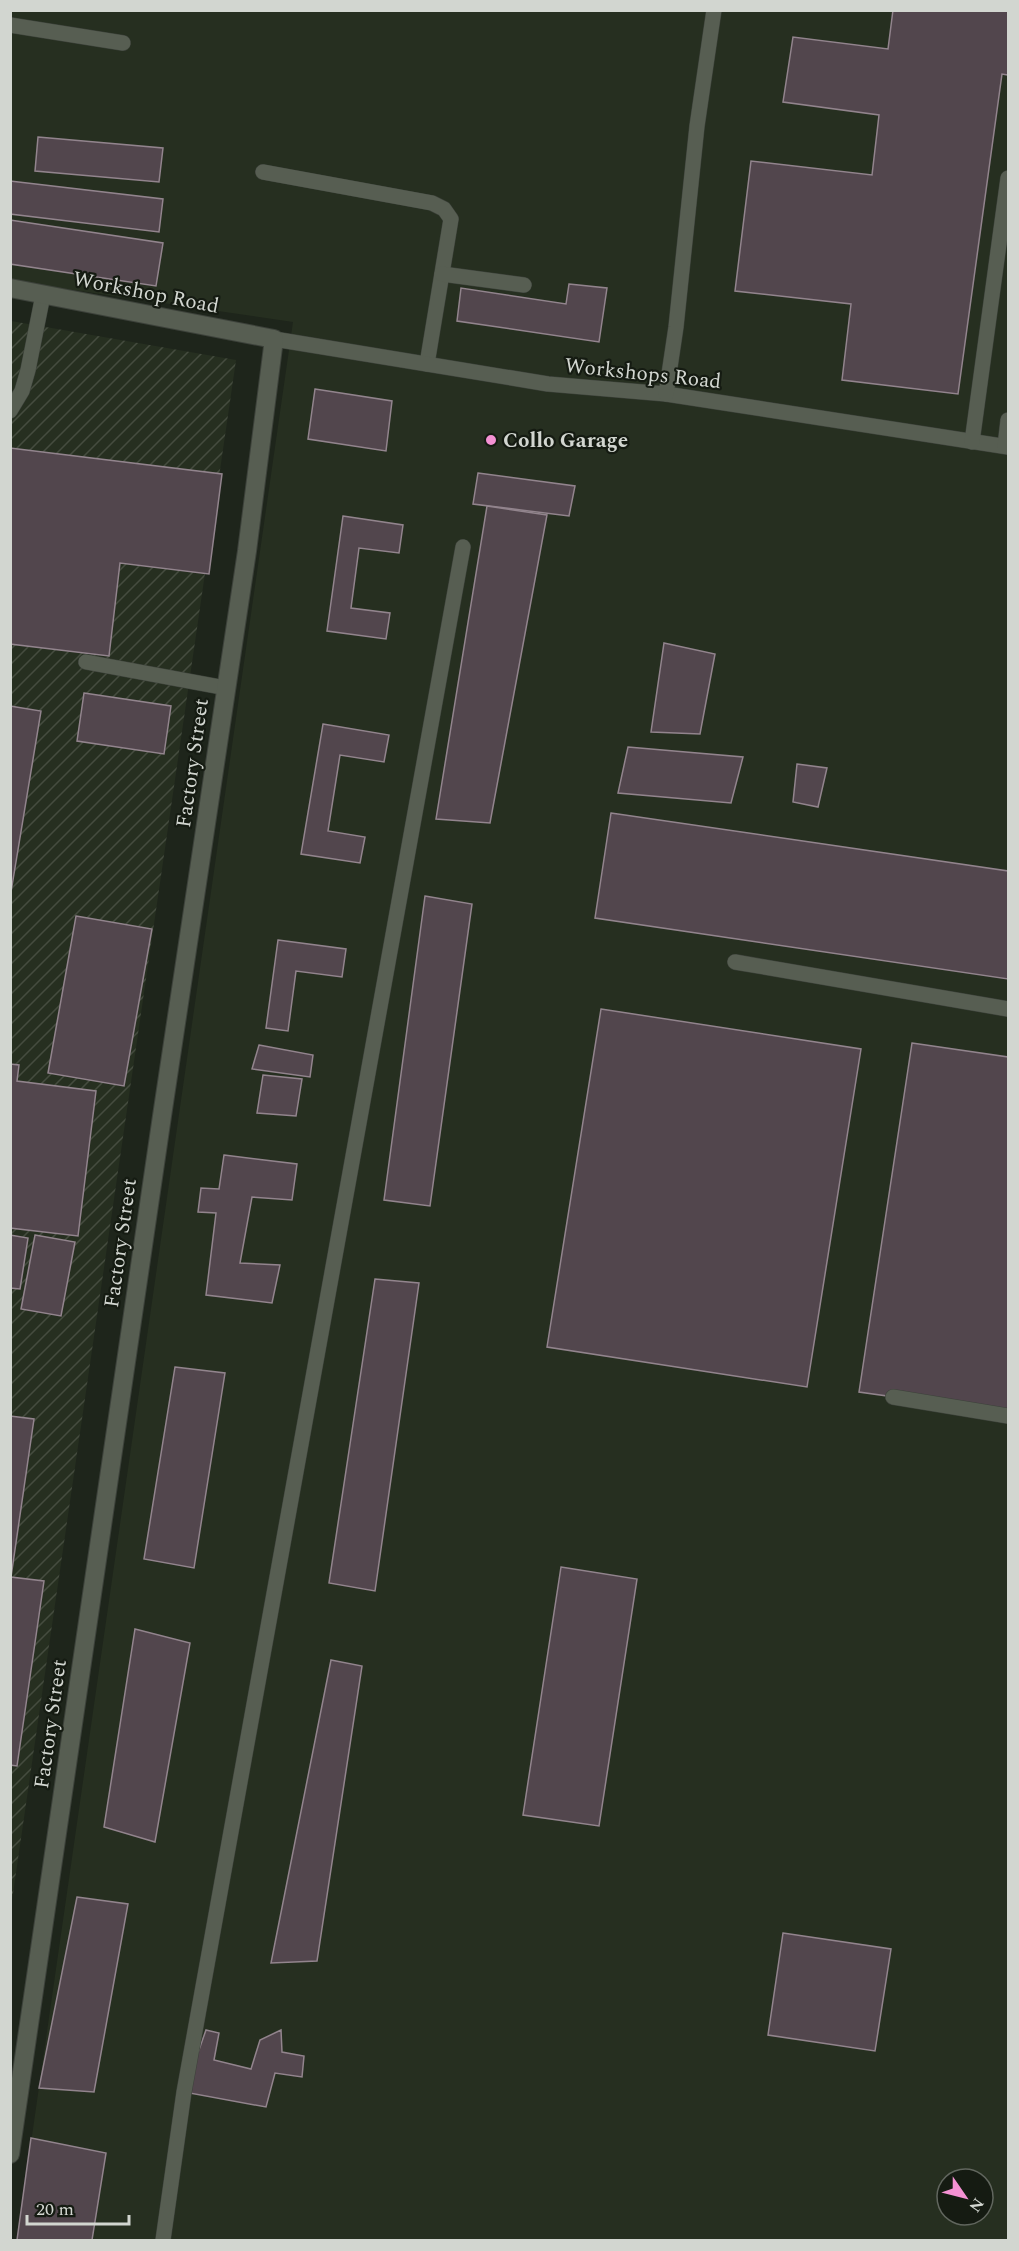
<svg xmlns="http://www.w3.org/2000/svg" width="1019" height="2251" font-family="Spectral,serif">
<defs>
<pattern id="industrial-furrows" width="10" height="10" patternUnits="userSpaceOnUse" patternTransform="scale(1.5)"><rect width="10" height="10" fill="#262f20"/><path d="M-1 1l2-2M0 10L10 0M9 11l2-2" fill="none" stroke="#454c3f"/></pattern>
</defs>
<rect width="100%" height="100%" fill="#1e251b"/>
<path fill="#262f20" fill-rule="evenodd" d="M11,11h997v2229h-991l276,-1918 -282,-41zM947,2179h36v36h-36z"/>
<path fill="url(#industrial-furrows)" d="M11,321l225,39 -225,1547z"/>
<g fill="#52464d" stroke="#92848d" stroke-width="1.5">
<path d="M893,10h115v65l-6,-1 -44,320 -116,-14 9,-76 -116,-13 16,-130 121,14 7,-60 -96,-13 10,-65 95,12z"/>
<path d="M38,137l125,11 -4,34 -124,-11z"/>
<path d="M10,181l153,18 -4,33 -149,-18z"/>
<path d="M10,220l153,23 -7,43 -146,-22z"/>
<path d="M569,284l38,4 -8,54 -142,-21 4,-33 105,16z"/>
<path d="M315,389l77,12 -6,50 -78,-12z"/>
<path d="M10,448l212,26 -13,100 -89,-11 -11,93 -99,-12z"/>
<path d="M478,473l97,13 -6,30 -96,-12z"/>
<path d="M487,506l60,9 -57,308 -54,-4z"/>
<path d="M343,516l60,9 -4,28 -40,-5 -8,60 39,5 -4,26 -59,-8z"/>
<path d="M664,643l51,11 -15,80 -49,-2z"/>
<path d="M84,693l87,13 -7,48 -87,-13z"/>
<path d="M10,706l31,5 -31,187z"/>
<path d="M323,724l66,11 -5,27 -44,-7 -12,76 37,6 -5,26 -59,-9z"/>
<path d="M628,747l115,10 -12,46 -113,-10z"/>
<path d="M797,764l30,4 -9,39 -25,-5z"/>
<path d="M611,813l397,58v108l-413,-61z"/>
<path d="M425,896l47,8 -42,302 -46,-6z"/>
<path d="M76,916l76,13 -28,157 -76,-13z"/>
<path d="M278,940l68,9 -4,28 -46,-6 -8,60 -22,-3z"/>
<path d="M601,1009l260,40 -54,338 -260,-40z"/>
<path d="M912,1043l96,14v356l-149,-21z"/>
<path d="M259,1045l54,10 -3,22 -58,-8z"/>
<path d="M10,1064l9,1 -2,16 79,10 -18,145 -68,-8z"/>
<path d="M263,1075l39,4 -6,37 -39,-3z"/>
<path d="M224,1155l73,9 -5,36 -40,-3 -12,66 40,2 -8,38 -66,-8 10,-82 -18,-1 3,-24 18,1z"/>
<path d="M10,1235l18,3 -8,51 -10,-1z"/>
<path d="M35,1235l40,7 -14,74 -40,-7z"/>
<path d="M375,1279l44,4 -44,308 -46,-8z"/>
<path d="M175,1367l50,6 -31,195 -50,-9z"/>
<path d="M10,1416l24,3 -23,158 33,4 -27,185 -7,-1z"/>
<path d="M561,1567l76,12 -38,247 -76,-11z"/>
<path d="M135,1629l55,14 -35,199 -51,-15z"/>
<path d="M331,1660l31,6 -45,295 -46,2z"/>
<path d="M77,1897l51,7 -34,188 -55,-4z"/>
<path d="M783,1933l108,16 -16,102 -107,-16z"/>
<path d="M206,2030l13,3 -5,27 37,9 9,-29 21,-10 1,22 22,4 -2,21 -27,-4 -9,34 -82,-15z"/>
<path d="M31,2138l75,15 -14,87h-75z"/>
</g>
<g fill="none" stroke-linecap="round" stroke-linejoin="round">
<g stroke="#3d423b" stroke-width="16">
<g id="service">
<path d="M10,25l113,18"/>
<path d="M263,172l169,31 12,6 7,10 -24,145"/>
<path d="M442,274l82,11"/>
<path d="M274,339l274,45 118,10 342,53"/>
<path d="M666,394l10,-67 21,-201 17,-116"/>
<path d="M10,411l12,-20 6,-21 15,-75"/>
<path d="M972,442l36,-264"/>
<path d="M1005,446l3,-26"/>
<path d="M86,662l140,26"/>
<path d="M735,962l273,47"/>
<path d="M893,1397l115,19"/>
<path d="M163,2240l21,-148 279,-1545"/>
</g>
</g>
<g stroke="#3d423b" stroke-width="20">
<path id="minor" d="M10,288l264,51 -27,212 -85,565 -152,1038"/>
</g>
<use href="#service" stroke="#575e52" stroke-width="15"/>
<use href="#minor" stroke="#575e52" stroke-width="18"/>
</g>
<circle fill="#f491d3" stroke="#151b12" stroke-width="2" cx="491" cy="440" r="6"/>
<g text-anchor="middle" stroke-width="4.5" stroke-linejoin="round" paint-order="stroke">
<g font-size="21" fill="#d2d6d0" stroke="#151b12">
<text transform="translate(146 292) rotate(11)" y="7">Workshop Road</text>
<text transform="translate(643 373) rotate(6)" y="7">Workshops Road</text>
<text transform="translate(192 763) rotate(-82)" y="7">Factory Street</text>
<text transform="translate(120 1243) rotate(-82)" y="7">Factory Street</text>
<text transform="translate(50 1724) rotate(-82)" y="7">Factory Street</text>
</g>
<g font-size="21" font-weight="bold" fill="#d2d6d0" stroke="#151b12" text-anchor="start">
<text x="503" y="447">Collo Garage</text>
</g>
</g>
<rect width="1019" height="2251" fill="none" stroke="#d2d6d0" stroke-width="24"/>
<g transform="translate(965 2197) rotate(125)"><circle r="28" fill="#151b12" stroke="#61665e" stroke-width="1.5"/>
<path d="M0-4.5L10 22L0 15L-10 22Z" fill="#f491d3"/>
<text y="-9" font-size="16" font-weight="bold" text-anchor="middle" fill="#d2d6d0">N</text>
</g>
<path d="M27 2215v9h102v-9" fill="none" stroke="#d2d6d0" stroke-width="3"/>
<text x="36" y="2215" font-size="18" fill="#d2d6d0" stroke="#151b12" stroke-width="4.5" paint-order="stroke">20 m</text>
</svg>
